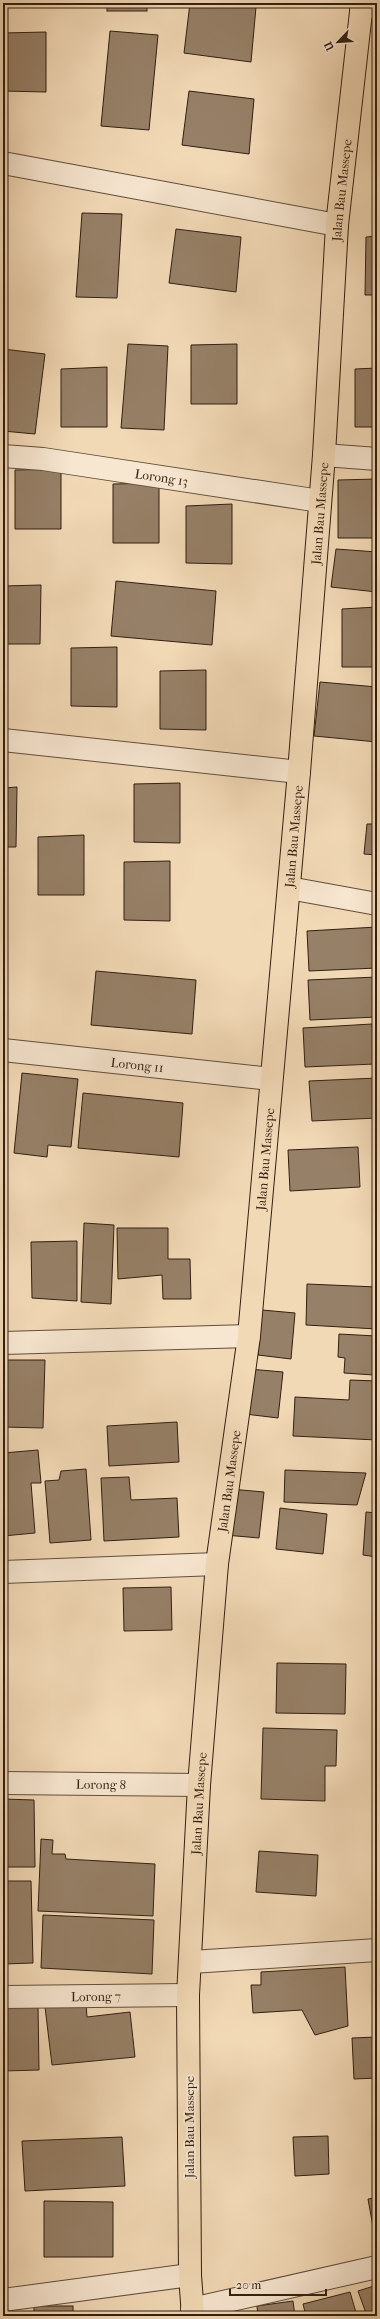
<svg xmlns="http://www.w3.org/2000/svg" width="380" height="2319" font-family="'IM FELL French Canon',serif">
<rect width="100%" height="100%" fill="#f2d9b6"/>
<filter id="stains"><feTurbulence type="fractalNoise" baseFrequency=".005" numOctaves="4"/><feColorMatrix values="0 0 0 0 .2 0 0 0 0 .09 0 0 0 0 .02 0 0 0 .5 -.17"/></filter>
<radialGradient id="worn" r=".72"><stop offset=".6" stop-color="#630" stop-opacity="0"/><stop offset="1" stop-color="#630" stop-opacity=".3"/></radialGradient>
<g fill="#968067" stroke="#321f11">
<rect x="107" y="3" width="40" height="8"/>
<path d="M190,3h34l32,4 -5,55 -67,-9z"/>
<path d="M110,31l48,4 -9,95 -48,-4z"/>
<path d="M46,32v60l-43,-1v-58z"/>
<path d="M189,91l65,8 -5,55 -67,-9z"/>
<path d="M82,213l40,1 -5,84 -41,-1z"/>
<path d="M176,229l65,8 -5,55 -67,-9z"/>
<path d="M377,236v59h-12l1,-58z"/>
<path d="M128,344l40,2 -4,84 -43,-2z"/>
<path d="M237,344v60h-46v-59z"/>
<path d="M3,349l42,5 -10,80 -32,-3z"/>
<path d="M107,367v60h-46v-58z"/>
<path d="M377,368v59h-22v-58z"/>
<path d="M61,469v60h-46v-59z"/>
<path d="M377,479v59h-39v-58z"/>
<path d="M159,483v60h-46v-59z"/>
<path d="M232,504v60l-46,-1v-57z"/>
<path d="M336,549l41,3v40l-46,-5z"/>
<path d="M116,581l100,10 -4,54 -101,-9z"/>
<path d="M41,585l-1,59h-37v-58z"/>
<path d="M377,607v60h-35v-58z"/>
<path d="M117,647v60l-46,-1v-58z"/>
<path d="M206,670v60l-46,-1v-58z"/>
<path d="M320,682l57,5v55l-63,-6z"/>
<path d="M180,783v60l-46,-1v-58z"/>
<path d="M17,787l-1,60h-13v-59z"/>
<path d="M367,824h10v31l-13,-1z"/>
<path d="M84,835v60h-46v-58z"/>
<path d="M170,861v60l-46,-1v-58z"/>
<path d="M377,927v41l-68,3 -2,-40z"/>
<path d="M96,971l100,9 -4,54 -101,-9z"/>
<path d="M377,977v40l-67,3 -2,-40z"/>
<path d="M372,1024l3,40 -70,3 -2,-39z"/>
<path d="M22,1073l56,6 -7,68 -23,-2 -1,12 -33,-4z"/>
<path d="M377,1078v40l-65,3 -3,-40z"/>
<path d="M83,1093l100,10 -4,54 -101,-9z"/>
<path d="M358,1147l2,40 -70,4 -2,-41z"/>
<path d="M84,1223l30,2 -3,79 -30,-2z"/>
<path d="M117,1228h51v31h22l1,40h-28l-1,-24 -44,4z"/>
<path d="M77,1241v60l-45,-3 -1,-56z"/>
<path d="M307,1284l70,3v42l-71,-4z"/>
<path d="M262,1310l33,3 -4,46 -33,-4z"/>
<path d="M339,1334l37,2 -2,39 -30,-2 1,-15 -7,-1z"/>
<path d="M3,1360h42l-2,68 -40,-1z"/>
<path d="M249,1369l34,3 -5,46 -33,-4z"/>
<path d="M350,1380l27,1v59l-84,-4 2,-39 54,3z"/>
<path d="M177,1422l2,40 -70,4 -2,-40z"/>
<path d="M38,1450l3,33h-10l4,50 -32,3v-83z"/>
<path d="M86,1469l5,71 -41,3 -5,-62 14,-1 2,-9z"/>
<path d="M285,1470l81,3 -9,32 -73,-3z"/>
<path d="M129,1477l2,23 46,-2 2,39 -75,4 -3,-63z"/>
<path d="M230,1489l34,3 -5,46 -34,-3z"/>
<path d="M280,1508l47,6 -4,40 -47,-5z"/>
<path d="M366,1512l11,1v44l-14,-2z"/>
<path d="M171,1587l1,43 -48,1 -1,-43z"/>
<path d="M277,1663l69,1 -1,50 -69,-1z"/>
<path d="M263,1728l74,2 -1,36h-11v35l-64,-2z"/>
<path d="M3,1799l31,1 1,67h-32z"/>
<path d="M41,1839l12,1 -1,14h13l1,5 89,5 -2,52 -115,-5z"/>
<path d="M259,1851l59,4 -2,41 -60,-4z"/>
<path d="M3,1881h28l2,82 -30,1z"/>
<path d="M43,1915l111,5 -2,54 -111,-6z"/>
<path d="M345,1967l3,59 -33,9 -13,-25 -49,3 -2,-28h10v-13z"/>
<path d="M86,2003l1,14 43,-5 5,45 -83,8 -7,-58z"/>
<path d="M3,2006h35l1,64 -36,1z"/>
<path d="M377,2037v41l-23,1 -2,-41z"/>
<path d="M328,2136l1,38 -34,2 -2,-39z"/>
<path d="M122,2137l3,49 -100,5 -3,-50z"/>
<path d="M377,2198v39l-2,1 -7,-39z"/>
<path d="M44,2201l69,1v55h-69z"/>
<path d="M377,2285v31h-10l-9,-25z"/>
<path d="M350,2292l7,24h-51l-3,-12z"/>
<path d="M293,2301l2,15h-37l-1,-10z"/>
<rect x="34" y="2306" width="39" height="10"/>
</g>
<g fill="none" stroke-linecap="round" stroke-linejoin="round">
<g stroke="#624e3a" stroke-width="24">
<g id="street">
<path d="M361,7h16"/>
<path d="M3,163l334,62"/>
<path d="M324,455l53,4"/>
<path id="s1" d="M3,456l40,3 277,42"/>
<path d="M3,740l296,32"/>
<path d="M289,888l88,16"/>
<path id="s2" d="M3,1050l268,29"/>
<path d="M3,1343l246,-7"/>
<path d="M3,1572l214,-8"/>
<path id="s3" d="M3,1783l196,2"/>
<path d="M192,1962l185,-12"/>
<path id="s4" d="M3,1997l185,-2"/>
<path d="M3,2300l187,-25"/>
<path d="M192,2309l185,-42"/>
</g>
</g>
<g stroke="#321f11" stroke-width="24">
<g id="primary">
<path id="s5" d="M193,2316l-3,-41 -2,-280 11,-210 18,-221 32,-228 50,-564 25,-317 13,-230 25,-222"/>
</g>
</g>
<use href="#street" stroke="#f7e6d0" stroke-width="22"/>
<use href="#primary" stroke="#f2d9b6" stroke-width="22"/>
</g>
<g text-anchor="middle" stroke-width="4" stroke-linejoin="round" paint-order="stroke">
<g font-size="13" fill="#321f11" stroke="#f7e6d0">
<text dy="5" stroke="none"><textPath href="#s5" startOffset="2133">Jalan Bau Massepe</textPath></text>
<text dy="5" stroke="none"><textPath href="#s1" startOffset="160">Lorong 13</textPath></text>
<text dy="5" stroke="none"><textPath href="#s5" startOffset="1809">Jalan Bau Massepe</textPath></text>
<text dy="5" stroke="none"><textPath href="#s5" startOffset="1485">Jalan Bau Massepe</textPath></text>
<text dy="5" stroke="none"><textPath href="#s2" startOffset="135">Lorong 11</textPath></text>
<text dy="5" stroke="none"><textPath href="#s5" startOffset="1161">Jalan Bau Massepe</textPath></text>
<text dy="5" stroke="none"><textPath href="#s5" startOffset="837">Jalan Bau Massepe</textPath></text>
<text dy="5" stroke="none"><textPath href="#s3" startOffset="98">Lorong 8</textPath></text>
<text dy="5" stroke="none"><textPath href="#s5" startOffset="513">Jalan Bau Massepe</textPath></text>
<text dy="5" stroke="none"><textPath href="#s4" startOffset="93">Lorong 7</textPath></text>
<text transform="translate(189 2127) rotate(-90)" y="5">Jalan Bau Massepe</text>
</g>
</g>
<rect width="380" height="2319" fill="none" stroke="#f2d9b6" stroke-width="16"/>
<rect x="4" y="4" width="372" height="2311" fill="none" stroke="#321f11" stroke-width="2"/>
<rect x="8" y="8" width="364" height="2303" fill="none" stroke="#321f11"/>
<g transform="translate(338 42) rotate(245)" stroke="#f7e6d0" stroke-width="3" paint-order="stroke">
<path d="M0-3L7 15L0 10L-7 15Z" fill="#321f11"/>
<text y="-6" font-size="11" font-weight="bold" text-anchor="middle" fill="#321f11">U</text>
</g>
<path d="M230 2289v6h96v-6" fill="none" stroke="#321f11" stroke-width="2"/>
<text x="236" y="2289" font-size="12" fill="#321f11" stroke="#f7e6d0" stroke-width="3" paint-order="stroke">20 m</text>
<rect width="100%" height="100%" filter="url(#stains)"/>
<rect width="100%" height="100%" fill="url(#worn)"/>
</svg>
